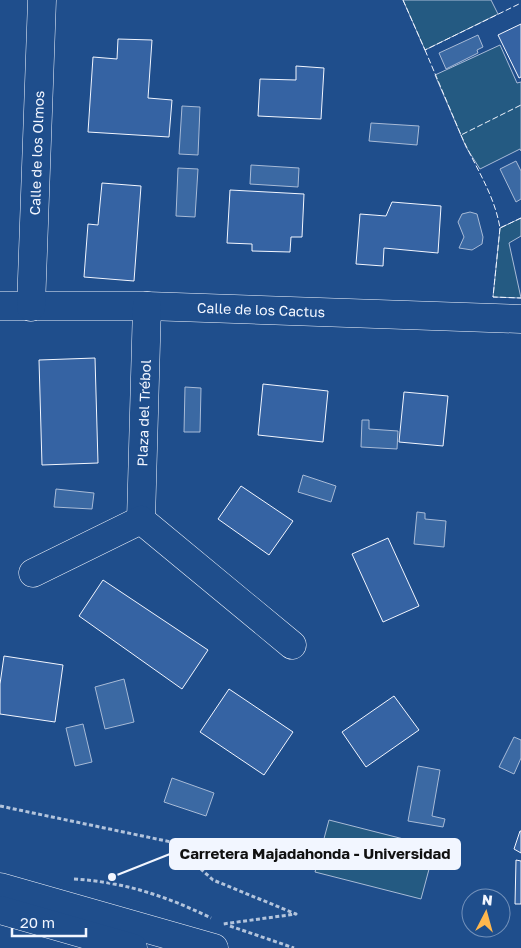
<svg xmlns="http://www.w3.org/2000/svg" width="521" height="948" font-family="'Golos Text',sans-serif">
<rect width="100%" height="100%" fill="#1f4e8c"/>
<g fill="#245a82" stroke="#a8bbd7">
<path d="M403,0h88l7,14 -73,36z"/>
<path d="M500,45l17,38 4,-1v69l-1,-2 -40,20 -14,-22 -31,-72z"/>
<path d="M521,218v18l-12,7 12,55 -28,-1 7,-69z"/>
<path d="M329,820l106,27 -14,52 -106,-27z"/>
</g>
<g fill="#3b69a3" stroke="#a8bbd7">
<path d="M478,35l5,12 -6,3 1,3 -32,16 -7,-16z"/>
<path d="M182,106l18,1 -2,48 -19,-1z"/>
<path d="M371,123l48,3 -2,19 -48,-4z"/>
<path d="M516,161l5,10v28l-5,3 -16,-33z"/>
<path d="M251,165l48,3 -1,19 -48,-3z"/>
<path d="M178,168l20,1 -3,48 -19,-1z"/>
<path d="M470,212l7,2 6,23 -1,7 -10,6 -13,-2 5,-11 -6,-15 4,-8z"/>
<path d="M185,387l16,1 -1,44h-16z"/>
<path d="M362,420h7v9l29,2 -1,18 -36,-2z"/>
<path d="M303,475l33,11 -5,16 -33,-10z"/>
<path d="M56,489l38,4 -2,16 -38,-2z"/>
<path d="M417,512l8,1v6l21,2 -2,26 -30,-3z"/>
<path d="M124,679l10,43 -29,7 -10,-42z"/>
<path d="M83,724l9,38 -17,4 -9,-38z"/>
<path d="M514,737l7,3v18l-7,16 -15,-7z"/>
<path d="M418,766l22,4 -8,46 13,3 -2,8 -35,-6z"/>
<path d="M172,778l42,15 -8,23 -42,-14z"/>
</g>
<g fill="#3563a3" stroke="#f2f6ff">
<path d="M521,24v53l-2,1 -21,-43z"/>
<path d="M118,39l34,1 -4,58 24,2 -3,37 -81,-5 5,-75 24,2z"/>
<path d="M296,66l28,2 -3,51 -63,-3 2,-37 36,1z"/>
<path d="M102,183l39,3 -7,95 -50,-4 4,-53 10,1z"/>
<path d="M230,190l74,4 -2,43h-11l-1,15 -38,-1v-7l-25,-1z"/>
<path d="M392,202l49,4 -3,47 -54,-5 -1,18 -27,-2 4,-50 26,2z"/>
<path d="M95,358l3,105 -56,2 -3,-105z"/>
<path d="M263,384l65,7 -5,51 -65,-7z"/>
<path d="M404,392l44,4 -5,50 -44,-4z"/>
<path d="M241,486l52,35 -24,34 -51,-36z"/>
<path d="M388,538l31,68 -36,16 -31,-68z"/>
<path d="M103,580l105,70 -26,39 -103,-73z"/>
<path d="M4,656l59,9 -8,57 -55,-8v-30z"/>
<path d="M229,689l64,43 -29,43 -64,-43z"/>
<path d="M394,696l25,34 -53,37 -24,-35z"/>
<path d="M520,831h1v22l-7,-4z"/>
<path d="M516,860l5,1v43h-6z"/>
</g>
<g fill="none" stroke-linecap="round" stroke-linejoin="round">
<g stroke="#f2f6ff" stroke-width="29">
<g id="minor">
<path d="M0,306h147l374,13"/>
<path d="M31,307l11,-307"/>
<path d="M141,520l6,-214"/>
<path d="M33,573l108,-53 151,125"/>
<path d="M0,887l214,61"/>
<path d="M0,910l133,38"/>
</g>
</g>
<g stroke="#b3c4dc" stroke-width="3" stroke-dasharray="4 2.5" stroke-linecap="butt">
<path d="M0,806l171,36 42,38 83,34 -73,10"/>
<path d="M74,879c50,3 92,17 137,39"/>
<path d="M230,926l64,22"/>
</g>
<use href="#minor" stroke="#1f4e8c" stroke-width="28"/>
<g stroke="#f2f6ff" stroke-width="1" stroke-dasharray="6 2.5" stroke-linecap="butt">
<path d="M403,0l22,50 96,-47"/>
<path d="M425,50l36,85 60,-30"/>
<path d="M461,135c14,32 33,58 39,93l21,-10"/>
<path d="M500,228l-7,69 28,1"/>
</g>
</g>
<g text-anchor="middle" stroke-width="4" stroke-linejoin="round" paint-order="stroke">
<g font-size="14" fill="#f2f6ff" stroke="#1f4e8c">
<text transform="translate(37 153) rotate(-88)" y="5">Calle de los Olmos</text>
<text transform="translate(261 310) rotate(2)" y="5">Calle de los Cactus</text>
<text transform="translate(144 413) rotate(-88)" y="5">Plaza del Trébol</text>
</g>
</g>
<path fill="none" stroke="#f2f6ff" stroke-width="2" d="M112 877L170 854"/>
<circle fill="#f2f6ff" stroke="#1f4e8c" stroke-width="2" cx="112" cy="877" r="5"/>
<rect fill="#f2f6ff" stroke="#f2f6ff" stroke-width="2" x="170" y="839" width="290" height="30" rx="5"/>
<g font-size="15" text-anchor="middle" font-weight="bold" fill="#111">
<text x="315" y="859">Carretera Majadahonda - Universidad</text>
</g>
<g transform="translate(486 913) rotate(6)"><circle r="24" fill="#1f4e8c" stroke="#7391ba"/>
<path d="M0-4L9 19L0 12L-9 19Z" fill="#ffb74d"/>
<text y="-8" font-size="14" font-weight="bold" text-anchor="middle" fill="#f2f6ff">N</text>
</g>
<path d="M12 928v8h74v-8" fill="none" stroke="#f2f6ff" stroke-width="2.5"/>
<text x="20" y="928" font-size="15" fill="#f2f6ff" stroke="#1f4e8c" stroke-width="4" paint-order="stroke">20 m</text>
</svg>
